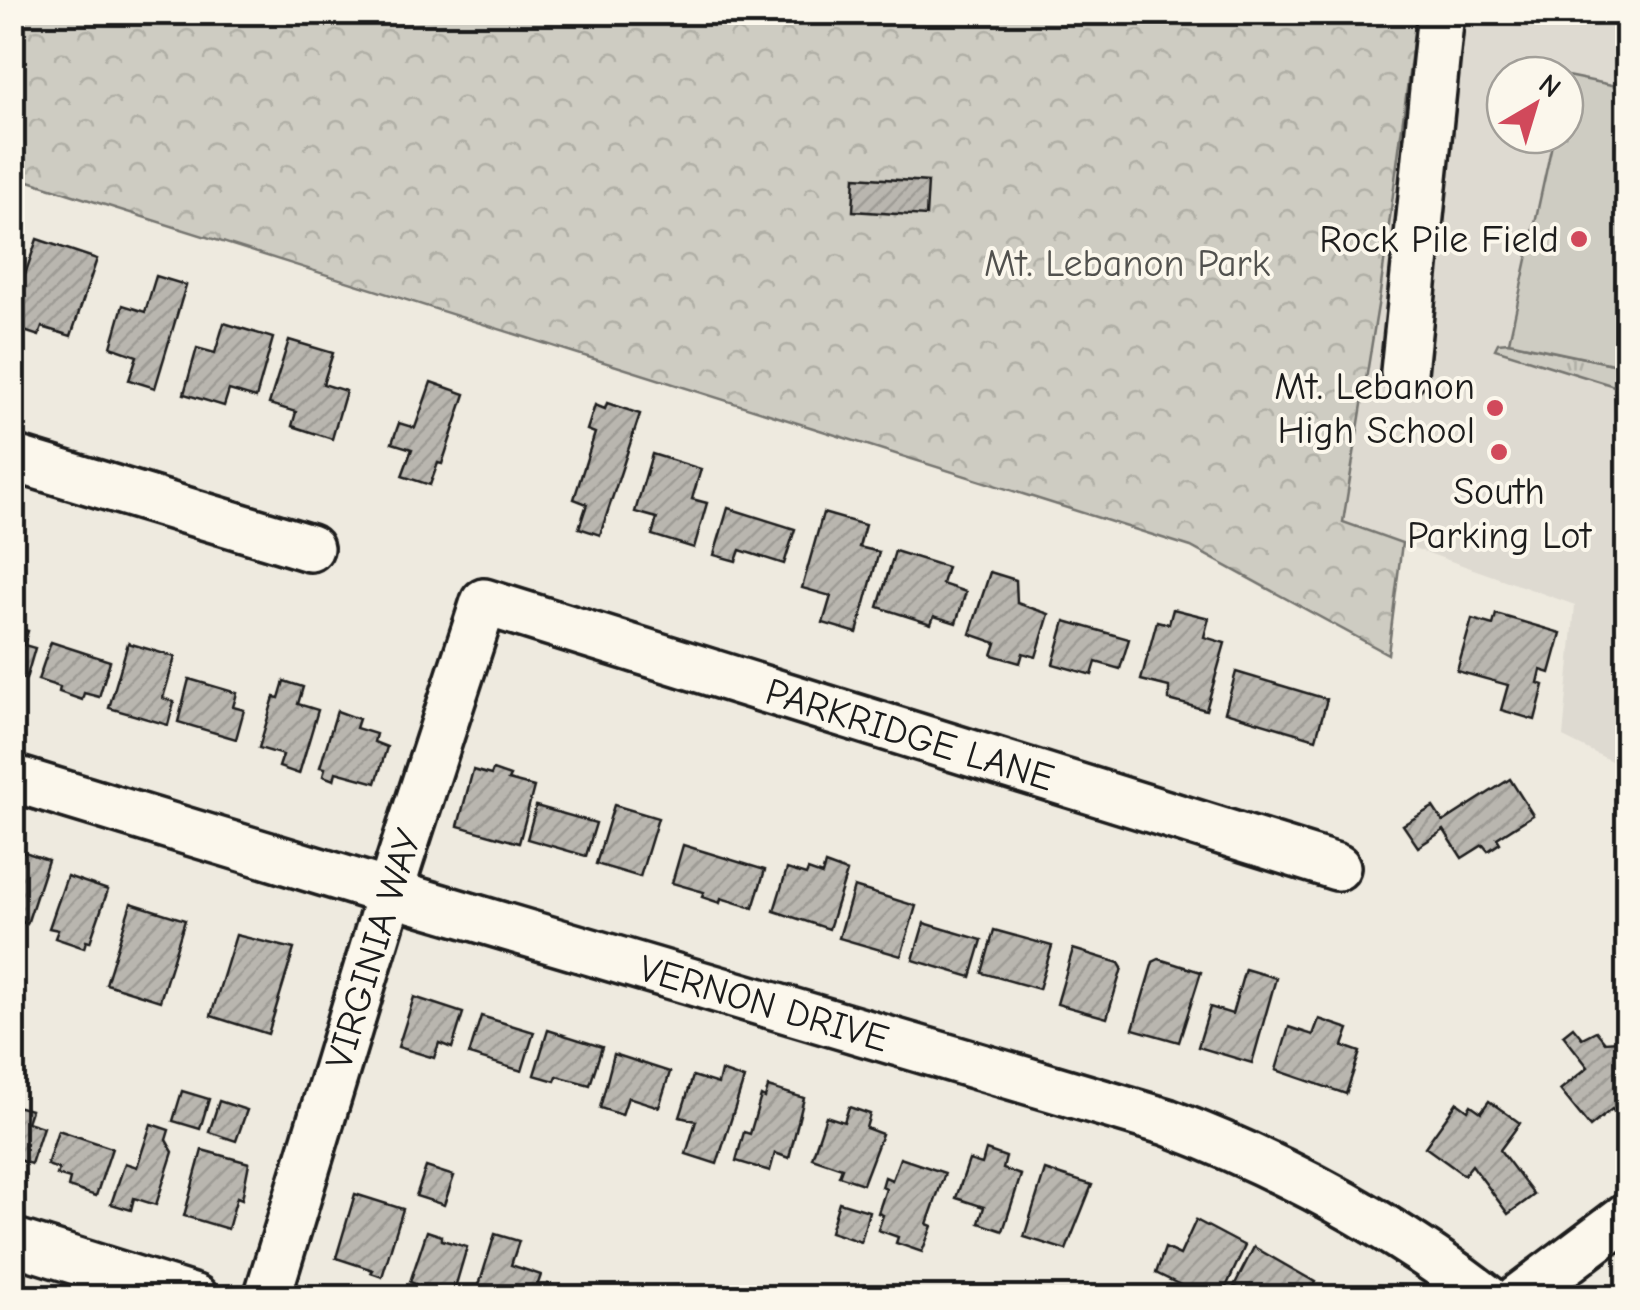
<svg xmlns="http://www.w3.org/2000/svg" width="1640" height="1310" font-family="'Comic Neue',sans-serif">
<defs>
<pattern id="grass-tufts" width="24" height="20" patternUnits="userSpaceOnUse" patternTransform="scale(2.5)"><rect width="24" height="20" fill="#ceccc2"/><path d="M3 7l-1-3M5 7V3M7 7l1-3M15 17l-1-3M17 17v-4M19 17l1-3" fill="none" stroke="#b0afa6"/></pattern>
<pattern id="park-crowns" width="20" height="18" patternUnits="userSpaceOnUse" patternTransform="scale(2.5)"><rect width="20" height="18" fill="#ceccc2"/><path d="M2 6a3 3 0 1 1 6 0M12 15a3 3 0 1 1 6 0" fill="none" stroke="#b0afa6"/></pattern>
<pattern id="building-hatch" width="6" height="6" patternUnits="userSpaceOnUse" patternTransform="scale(2.5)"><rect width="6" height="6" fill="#b9b6af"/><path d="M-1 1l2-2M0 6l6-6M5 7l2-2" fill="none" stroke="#9e9c96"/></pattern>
</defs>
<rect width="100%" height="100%" fill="#eeeadf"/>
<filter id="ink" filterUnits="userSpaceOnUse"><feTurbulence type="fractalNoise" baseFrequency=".01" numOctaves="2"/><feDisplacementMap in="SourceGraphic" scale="20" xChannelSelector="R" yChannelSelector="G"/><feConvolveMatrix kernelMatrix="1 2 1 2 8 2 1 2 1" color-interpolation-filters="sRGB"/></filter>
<g filter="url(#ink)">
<path fill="#dedad1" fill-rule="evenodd" d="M1417,13h210v756l-64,-32 12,-132 -232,-82 37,-230zM1505,75h60v60h-60z"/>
<path fill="url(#grass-tufts)" stroke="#75746f" stroke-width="2.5" d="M1509,342l118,25v23l-132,-41 3,-6z"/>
<path fill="url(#park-crowns)" stroke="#75746f" stroke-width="2.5" d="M13,13h1404l-37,280 -37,229 59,21 -14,111 -197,-107 -1178,-371z"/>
<path fill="#ceccc2" stroke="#75746f" stroke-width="2.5" d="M1567,76l60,12v279l-118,-25 45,-207h11z"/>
<g fill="url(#building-hatch)" stroke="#1c1c1c" stroke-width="2.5">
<path d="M855,177l73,5 -2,34 -73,-5z"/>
<path d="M37,239l60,20 -26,77 -29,-9 -3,9 -27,-9v-14z"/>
<path d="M156,276l30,9 -31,103 -26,-8 8,-24 -26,-9 12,-42 22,7z"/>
<path d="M224,323l49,15 -17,60 -27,-8 -5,16 -40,-12 13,-46 18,5z"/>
<path d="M289,340l44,13 -10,31 23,7 -14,48 -40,-13 4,-14 -27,-8z"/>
<path d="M431,382l34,12 -23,70 -4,-1 -8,22 -28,-9 10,-27 -20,-6 7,-20 16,5z"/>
<path d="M607,403l33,11 -40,121 -21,-7 8,-24 -13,-5 21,-66 -8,-3 8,-25 10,4z"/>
<path d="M652,454l49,15 -9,30 15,4 -13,45 -42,-13 5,-17 -22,-6z"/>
<path d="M728,508l67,21 -11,35 -44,-14 -4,11 -22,-6z"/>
<path d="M823,513l42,12 -6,22 20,5 -22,81 -34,-10 8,-27 -29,-8z"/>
<path d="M895,551l52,16 -5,17 24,8 -10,31 -22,-7 -3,8 -53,-17z"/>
<path d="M990,572l26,8 1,23 32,11 -13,43 -13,-4 -3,10 -28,-8 4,-12 -26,-9z"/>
<path d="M1173,609l36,9 -5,19 21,6 -19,67 -37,-10v-13l-28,-7 16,-59 12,3z"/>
<path d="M1496,614l65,19 -11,40 -9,-3 -3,13 6,2 -9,35 -34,-10 7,-25 -51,-14 15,-52 21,6z"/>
<path d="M1065,621l64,18 -9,30 -24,-7 -4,13 -39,-11z"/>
<path d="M12,627l16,4 -4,14 11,3 -9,31 -14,-2z"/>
<path d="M51,642l59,19 -11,36 -15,-4 -2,7 -23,-8 1,-5 -22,-7z"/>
<path d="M128,643l47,14 -12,41 11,4 -6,23 -59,-17z"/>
<path d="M1236,672l91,27 -11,40 -91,-27z"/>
<path d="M189,679l48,14 -4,14 11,3 -8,29 -58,-17z"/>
<path d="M284,681l19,6 -5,17 20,6 -19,64 -20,-7 4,-12 -24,-7 15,-51 5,1z"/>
<path d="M337,711l22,8 -3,9 20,6 -2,8 13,5 -11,36 -40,-11 -2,8 -11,-4 2,-8 -5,-1z"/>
<path d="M473,770l18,5 2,-5 17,6 -2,4 26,7 -15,56 -61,-17z"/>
<path d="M1510,779l23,36 -36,23 3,5 -12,8 -5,-6 -21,13 -18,-28 -26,17 -15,-22 30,-18 10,15z"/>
<path d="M614,805l44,13 -18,59 -44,-13z"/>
<path d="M536,806l60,17 -10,33 -59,-17z"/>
<path d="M683,845l82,25 -12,38 -32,-10 -1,5 -18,-6 2,-5 -32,-9z"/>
<path d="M16,849l32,11 -21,64 -10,-4 -3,9 -2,-69z"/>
<path d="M825,864l22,8 -18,57 -55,-18 13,-42 19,6 2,-5 14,5z"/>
<path d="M67,876l41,14 -18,52 -4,-1 -2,7 -29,-10 3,-8 -9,-2z"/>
<path d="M854,887l62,19 -15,50 -62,-18z"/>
<path d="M131,903l54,17 -25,81 -54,-17z"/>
<path d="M924,923l58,17 -11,37 -58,-17z"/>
<path d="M994,930l58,16 -13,43 -57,-16z"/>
<path d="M236,935l58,14 -26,85 -57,-18z"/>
<path d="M1073,949l46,14 3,5 -15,50 -50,-14z"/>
<path d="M1159,959l42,13 -22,70 -46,-13 20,-67z"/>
<path d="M1245,969l31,9 -24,85 -54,-16 12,-40 22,7z"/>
<path d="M414,997l49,16 -11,35 -13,-5 -5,15 -36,-11z"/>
<path d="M481,1016l53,16 -12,39 -53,-16z"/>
<path d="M1319,1019l30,10 -6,17 17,6 -14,42 -70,-24 13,-43 24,8z"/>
<path d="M1573,1027l9,11 14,-7 9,11 12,-1 11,14v53l-10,8 -6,-7 -22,18 -30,-37 28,-23 -25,-32z"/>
<path d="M548,1030l54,17 -12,38 -33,-9 -2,5 -21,-6z"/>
<path d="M614,1054l56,18 -11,35 -31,-10 -6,18 -22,-7z"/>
<path d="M721,1071l23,8 -27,85 -31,-10 10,-33 -16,-4 13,-41 25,8z"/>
<path d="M768,1087l36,11 -15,60 -14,-5 -5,18 -34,-10 8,-29 6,2 11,-38 4,2z"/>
<path d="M182,1091l27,8 -9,30 -27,-8z"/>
<path d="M219,1101l28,9 -11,31 -27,-9z"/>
<path d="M1489,1101l31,22 -20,27 34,45 -26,19 -36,-49 -8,10 -39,-28 32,-45 11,8 3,-5 10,7z"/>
<path d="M12,1105l19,5 -4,12 16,5 -12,37 -19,-6z"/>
<path d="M849,1107l21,7 -4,14 16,6 -19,50 -24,-8 3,-8 -30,-10 14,-42 18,6z"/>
<path d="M151,1124l18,6 -3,10 7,12 -17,53 -22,-7 -3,12 -20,-6 14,-41 12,4z"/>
<path d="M58,1130l54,18 -16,48 -28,-9 2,-8 -13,-4 2,-6 -12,-4z"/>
<path d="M202,1150l47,13 -7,36 -5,-2 -9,32 -44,-13z"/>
<path d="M986,1150l20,7 -3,12 18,6 -18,56 -24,-8 5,-16 -28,-9 13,-38 13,4z"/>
<path d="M900,1158l45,15 -18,51 5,2 -10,26 -26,-9 2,-6 -20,-7 5,-15 -5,-2 8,-24 -4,-2 3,-10 7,3z"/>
<path d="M426,1167l28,9 -10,29 -28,-9z"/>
<path d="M1045,1170l47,15 -26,65 -42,-13z"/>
<path d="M355,1194l48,15 -21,68 -11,-4 2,-3 -37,-12z"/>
<path d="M839,1202l30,9 -8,31 -31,-10z"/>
<path d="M1196,1220l49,26 -24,52h-14l-51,-25 9,-25 15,7z"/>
<path d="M427,1231l15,5v4l25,7 -15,51 -42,-16z"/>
<path d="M495,1234l24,7 -8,24 30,10 -8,23h-58z"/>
<path d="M1254,1247l61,35 -8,16h-75l6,-10 -4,-2z"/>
<path d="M548,1284l45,14h-49z"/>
</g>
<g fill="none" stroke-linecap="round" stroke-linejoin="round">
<g stroke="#1c1c1c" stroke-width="52">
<g id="minor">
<path d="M1404,372l37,-360"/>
<path d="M12,458l298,90"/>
<path id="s1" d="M12,778l379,115 776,229c116,44 221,100 320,176"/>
<path d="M12,1241l183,57"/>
<path id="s2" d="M267,1298l132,-435 85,-261 853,265"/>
<path d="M1518,1298l110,-83"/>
</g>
</g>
<use href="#minor" stroke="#fbf7ec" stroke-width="45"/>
</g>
</g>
<g fill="#d1495b" stroke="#fbf7ec" stroke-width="4">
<circle cx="1579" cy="239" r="10"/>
<circle cx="1495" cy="408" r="10"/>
<circle cx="1499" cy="452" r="10"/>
</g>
<g text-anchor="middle" stroke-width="8" stroke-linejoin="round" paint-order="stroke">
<g font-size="38" fill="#1c1c1c" stroke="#fbf7ec" text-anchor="end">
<text x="1559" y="252">Rock Pile Field</text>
<text x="1475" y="399">Mt. Lebanon<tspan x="1475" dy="44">High School</tspan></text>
<text x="1499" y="504" text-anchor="middle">South<tspan x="1499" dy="44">Parking Lot</tspan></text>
</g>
<g font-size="38" fill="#51514e" stroke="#fbf7ec">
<text x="1127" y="276">Mt. Lebanon Park</text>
</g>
<g font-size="38" fill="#1c1c1c" stroke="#fbf7ec">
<text dy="13" stroke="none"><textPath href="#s2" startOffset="1175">PARKRIDGE LANE</textPath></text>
<text dy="13" stroke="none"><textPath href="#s2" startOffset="365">VIRGINIA WAY</textPath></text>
<text dy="13" stroke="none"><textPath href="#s1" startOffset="785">VERNON DRIVE</textPath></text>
</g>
</g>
<rect width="1640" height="1310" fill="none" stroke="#fbf7ec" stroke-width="50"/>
<rect x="25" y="25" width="1590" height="1260" fill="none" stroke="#1c1c1c" stroke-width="4" filter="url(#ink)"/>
<g transform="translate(1535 105) rotate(38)"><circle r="48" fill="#fbf7ec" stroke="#a29f99" stroke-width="2.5"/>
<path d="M0-8L18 38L0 25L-18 38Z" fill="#d1495b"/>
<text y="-15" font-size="28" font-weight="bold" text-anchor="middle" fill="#1c1c1c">N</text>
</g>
</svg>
